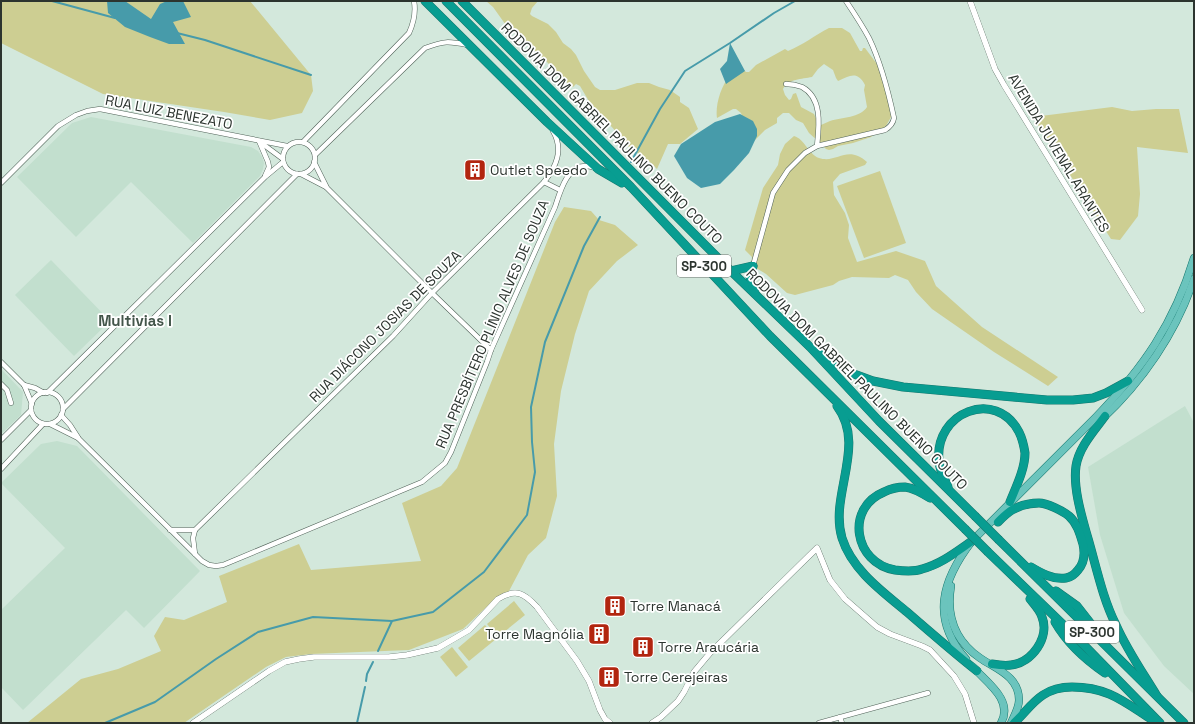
<svg xmlns="http://www.w3.org/2000/svg" width="1195" height="724" font-family="'Space Grotesk',sans-serif">
<rect width="100%" height="100%" fill="#d3e8dc"/>
<g fill="#c2dfce">
<path d="M91,117l160,30 7,4 4,6 2,6 -1,6 -3,7 -67,67 -62,-61 -55,55 -59,-60 55,-54z"/>
<path d="M51,260l59,61 -36,35 -59,-61z"/>
<path d="M1,369l22,23 -2,23 -20,19z"/>
<path d="M1185,406l9,17v271l-30,-28 -40,-53 -24,-78 -12,-68z"/>
<path d="M57,441l20,5 123,125 -56,57 -18,-18 -103,100 -22,-23v-77l64,-62 -64,-65 40,-39z"/>
</g>
<g fill="#cdce92" fill-rule="evenodd">
<path d="M1,1h249l61,74 2,16 -11,22 -32,7 -46,-8 -121,-18 -102,-51z"/>
<path d="M486,1h52l-6,7 -2,6 2,2 16,8 8,8 7,11 8,6 5,6 8,16 11,16 5,3h15l22,-7h12l10,4 11,3 10,7v5l9,6 9,21 -18,15h-12l-11,25 -6,-6 -22,-16 -9,-11 -30,-33 -10,-17 -4,-2 -3,3 -5,-3 -19,-20 -26,-25 -15,-11 -15,-21z"/>
<path d="M829,28h13l8,5 10,18h2l1,-3h2l18,24 7,37 1,8 -5,9 -15,11 -18,6 -15,3 -5,3 -4,1 -3,-1 -7,-7 -10,-9 -6,-10 -7,-3 -7,-7h-6l-6,5v5l-12,7 -13,13 -11,-30 -5,-4h-3l-16,9c-2,-12 4,-33 13,-42 4,-3 10,-4 14,-6l2,2h3l7,-7 29,-16 3,2c15,-6 27,-16 41,-23zM824,64l9,6 3,8 2,3c12,-6 20,-10 27,4l-1,5 3,17c-7,11 -25,10 -37,14 -3,1 -6,3 -9,4l-3,-2 -4,-9 -13,-7 -5,-14 -3,1 -2,5 -2,1 -4,-5 -2,-6c5,-10 19,-10 29,-12l6,-8z"/>
<path d="M1112,107l20,4 24,-2h23l9,44 -51,-6 3,47 -2,22 -18,24 -9,-1 -78,-122z"/>
<path d="M794,136c11,3 14,18 25,22 18,6 28,-14 48,4l-2,3 -25,9 -7,8 1,13 11,18 4,12 -1,13 9,24 39,-11 29,10 11,25 46,41 76,50 -10,9 -54,-34 -62,-43 -16,-17 -8,-12 -13,-5 -6,3 -37,-1 -13,4 -6,4 -38,10 -8,-2 -21,-19 -15,-9 1,-8 -7,-7 18,-62 15,-23 2,-11 5,-10z"/>
<path d="M880,171l26,72 -42,15 -27,-72z"/>
<path d="M564,207l27,4 8,9 16,5 23,20 -21,16 -28,30 -14,43 -14,57 -7,53 3,52 -11,42 -18,17 -20,38 -13,6 -32,30 -54,21 -98,4 -25,3 -20,10 -82,56h-157l54,-44 37,-10 43,-18 -7,-15 11,-19 19,3 43,-18 -8,-26 80,-32 12,26 110,-9 -19,-58 39,-17 16,-18 98,-246z"/>
<path d="M514,601l11,14 -27,22 -11,-13z"/>
<path d="M485,625l11,14 -27,22 -11,-13z"/>
<path d="M452,647l16,20 -12,10 -16,-20z"/>
</g>
<g fill="#479baa">
<path d="M107,1h18l26,18 9,-15 7,-3h16l8,16 -18,5 12,22h-16l-19,-7 -25,-10 -17,-14z"/>
<path d="M730,43l15,28 -19,13 -6,-15 7,-8z"/>
<path d="M740,114l13,7 4,8v7l-8,17 -15,17 -14,14 -19,4 -14,-10 -13,-22 7,-12 34,-22z"/>
</g>
<g fill="none" stroke-linecap="round" stroke-linejoin="round">
<g stroke="#479baa" stroke-width="2">
<path d="M52,1l63,17"/>
<path d="M177,33l28,7 106,35"/>
<path d="M631,162l29,-53 25,-38 45,-28 44,-30 21,-12"/>
<path d="M378,651l14,-30"/>
<path d="M366,681l1,-7 6,-12"/>
<path d="M105,723l50,-21 61,-43 42,-27 55,-15 79,4 41,-9 51,-40 43,-57 8,-43 -3,-30 -1,-35 14,-65 39,-96 16,-29"/>
<path d="M357,723l8,-36"/>
</g>
<g stroke="#506258" stroke-width="5.5">
<g id="minor">
<path d="M786,84c5,0 11,1 16,3 21,11 17,40 15,59"/>
<path d="M259,141l9,21 1,5 -4,9"/>
<path d="M260,142l23,17"/>
<path d="M303,142l106,-109c5,-11 7,-21 5,-32"/>
<circle cx="299" cy="158" r="16"/>
<path d="M315,155l110,-107c19,-7 23,-7 43,-3"/>
<path d="M314,162l13,26 105,105 59,57"/>
<path d="M301,174l25,13"/>
<path d="M544,182l16,8"/>
<path d="M1,183l57,-57 18,-11 11,-4 13,-2 187,37"/>
<path d="M753,266l20,-73 15,-23 17,-17 12,-7 68,-16c5,-3 8,-6 9,-12 -6,-28 -13,-55 -25,-80 -7,-13 -15,-25 -23,-37"/>
<path d="M1,362l23,23 8,19"/>
<path d="M1,384l6,6 4,13"/>
<path d="M24,385l11,3 9,5"/>
<circle cx="47" cy="408" r="16"/>
<path d="M47,393l218,-216 18,-15"/>
<path d="M63,409l234,-235"/>
<path d="M61,415l9,10 9,14 123,122 7,4 7,1 7,-1 199,-83 23,-19 6,-11 36,-90 4,-12 64,-143c5,-15 12,-42 31,-41 3,0 6,1 9,2"/>
<path d="M50,424l28,14"/>
<path d="M1,440l30,-30"/>
<path d="M1,469l42,-45"/>
<path d="M170,530h25l198,-194 39,-43 112,-111c12,-15 20,-32 9,-51"/>
<path d="M195,530l-2,8 2,16"/>
<path d="M840,717l2,6"/>
<path d="M819,723l109,-30"/>
</g>
</g>
<g stroke="#506258" stroke-width="6">
<g id="tertiary">
<path d="M970,1l25,68 9,16 138,225"/>
<path d="M193,723l76,-52 16,-9 14,-3 15,-2h75l18,-2 31,-7 31,-18 29,-31c18,-11 26,-6 39,8l40,54 12,20 11,29 5,9 5,4"/>
<path d="M652,723l9,-6 17,-16 6,-9 10,-20 16,-19 107,-105 13,32 15,19 32,28 13,7 32,12 8,4 24,26 11,18 9,29"/>
</g>
</g>
<g stroke="#15786f" stroke-width="8">
<g id="primary">
<path d="M1101,420c41,-38 75,-87 93,-141"/>
<path d="M951,586c-5,30 3,54 29,72 16,11 39,18 39,42 0,8 -5,16 -8,23"/>
<path d="M966,659c-36,-40 -24,-79 6,-118l124,-124c47,-49 78,-93 98,-159"/>
<path d="M973,667c13,15 41,33 28,56"/>
</g>
</g>
<g stroke="#15786f" stroke-width="9">
<g id="motorway">
<path d="M425,1l122,121 51,47 24,14"/>
<path d="M446,1l185,186 139,149 195,193"/>
<path d="M462,1l269,270 79,76 69,74 96,95"/>
<path d="M753,266l-3,11 5,16"/>
<path d="M731,271l22,-5"/>
<path d="M821,354l33,20 19,7 30,6 144,13h26l20,-2 13,-5 22,-12"/>
<path d="M837,406c30,40 -8,89 5,132 10,32 41,54 65,74 23,20 46,40 70,59"/>
<path d="M1105,416c-11,15 -26,31 -29,50 -3,21 5,48 11,69 9,30 15,62 29,90 11,25 27,48 41,71"/>
<path d="M948,487c-3,-8 -9,-17 -9,-26 -5,-49 57,-73 80,-29 3,6 5,14 6,21 0,16 -9,34 -15,49"/>
<path d="M930,498c-8,-5 -16,-10 -25,-11 -8,0 -15,2 -21,5 -39,16 -30,71 11,78 8,1 19,2 27,-1 19,-5 34,-17 50,-28"/>
<path d="M998,522c4,-4 9,-9 14,-12 7,-4 18,-7 27,-7 8,0 24,8 30,13 8,7 11,18 14,28 2,9 2,18 -5,26 -3,4 -6,7 -12,8 -13,2 -25,-5 -35,-11"/>
<path d="M999,540l185,183"/>
<path d="M988,552l89,86 83,85"/>
<path d="M1056,591l21,15 18,23"/>
<path d="M1055,622c12,21 31,38 50,51"/>
<path d="M992,664c6,1 13,2 19,1 21,-2 39,-28 31,-48 -2,-7 -8,-13 -12,-18"/>
<path d="M1014,723c10,-9 18,-21 29,-28 9,-6 19,-8 29,-8 35,0 51,14 79,32"/>
</g>
</g>
<use href="#minor" stroke="#fff" stroke-width="4.5"/>
<use href="#tertiary" stroke="#fff" stroke-width="5.5"/>
<use href="#primary" stroke="#6bc4bd" stroke-width="7"/>
<use href="#motorway" stroke="#089d91" stroke-width="8"/>
<g stroke="#15786f" stroke-width="9" stroke-linecap="butt">
<g id="motorway-bridge">
<path d="M975,516l24,24"/>
<path d="M965,529l23,23"/>
</g>
</g>
<use href="#motorway-bridge" stroke="#089d91" stroke-width="8"/>
</g>
<defs>
<g id="building-square" transform="scale(1.15)"><rect x="-9" y="-9" width="18" height="18" rx="4" fill="#b2250f" stroke="#fff"/><path d="M-4-6H4V6H1V3H-1V6H-4ZM-2.5-4.3h1.7v1.8h-1.7ZM.8-4.3h1.7v1.8H.8ZM-2.5-1h1.7V.8h-1.7ZM.8-1h1.7V.8H.8Z" fill="#fff"/></g>
</defs>
<g fill-rule="evenodd">
<use href="#building-square" x="475" y="170"/>
<use href="#building-square" x="615" y="606"/>
<use href="#building-square" x="599" y="634"/>
<use href="#building-square" x="643" y="647"/>
<use href="#building-square" x="609" y="677"/>
</g>
<g text-anchor="middle" stroke-width="3.5" stroke-linejoin="round" paint-order="stroke">
<g fill="#fff" stroke="#6b716d" stroke-width="1">
<rect x="677" y="255" width="54" height="22" rx="3"/>
<rect x="1065" y="621" width="54" height="22" rx="3"/>
</g>
<g font-size="13" font-weight="bold" fill="#2c342f">
<text x="704" y="271">SP-300</text>
<text x="1092" y="637">SP-300</text>
</g>
<g font-size="14" fill="#2c342f" stroke="#fff">
<text transform="translate(169 112) rotate(11)" y="5">RUA LUIZ BENEZATO</text>
<text transform="translate(612 133) rotate(45)" y="5">RODOVIA DOM GABRIEL PAULINO BUENO COUTO</text>
<text transform="translate(1059 153) rotate(59)" y="5">AVENIDA JUVENAL ARANTES</text>
<text transform="translate(492 324) rotate(-67)" y="5">RUA PRESBÍTERO PLÍNIO ALVES DE SOUZA</text>
<text transform="translate(385 326) rotate(-45)" y="5">RUA DIÁCONO JOSIAS DE SOUZA</text>
<text transform="translate(857 379) rotate(45)" y="5">RODOVIA DOM GABRIEL PAULINO BUENO COUTO</text>
</g>
<g font-size="14" fill="#2c342f" stroke="#fff" text-anchor="start">
<text x="490" y="175">Outlet Speedo</text>
<text x="630" y="611">Torre Manacá</text>
<text x="584" y="639" text-anchor="end">Torre Magnólia</text>
<text x="658" y="652">Torre Araucária</text>
<text x="624" y="682">Torre Cerejeiras</text>
</g>
<g font-size="15" font-weight="bold" fill="#43554a" stroke="#fff">
<text x="135" y="326">Multivias I</text>
</g>
</g>
<rect width="1195" height="724" fill="none" stroke="#2c342f" stroke-width="4"/>
</svg>
